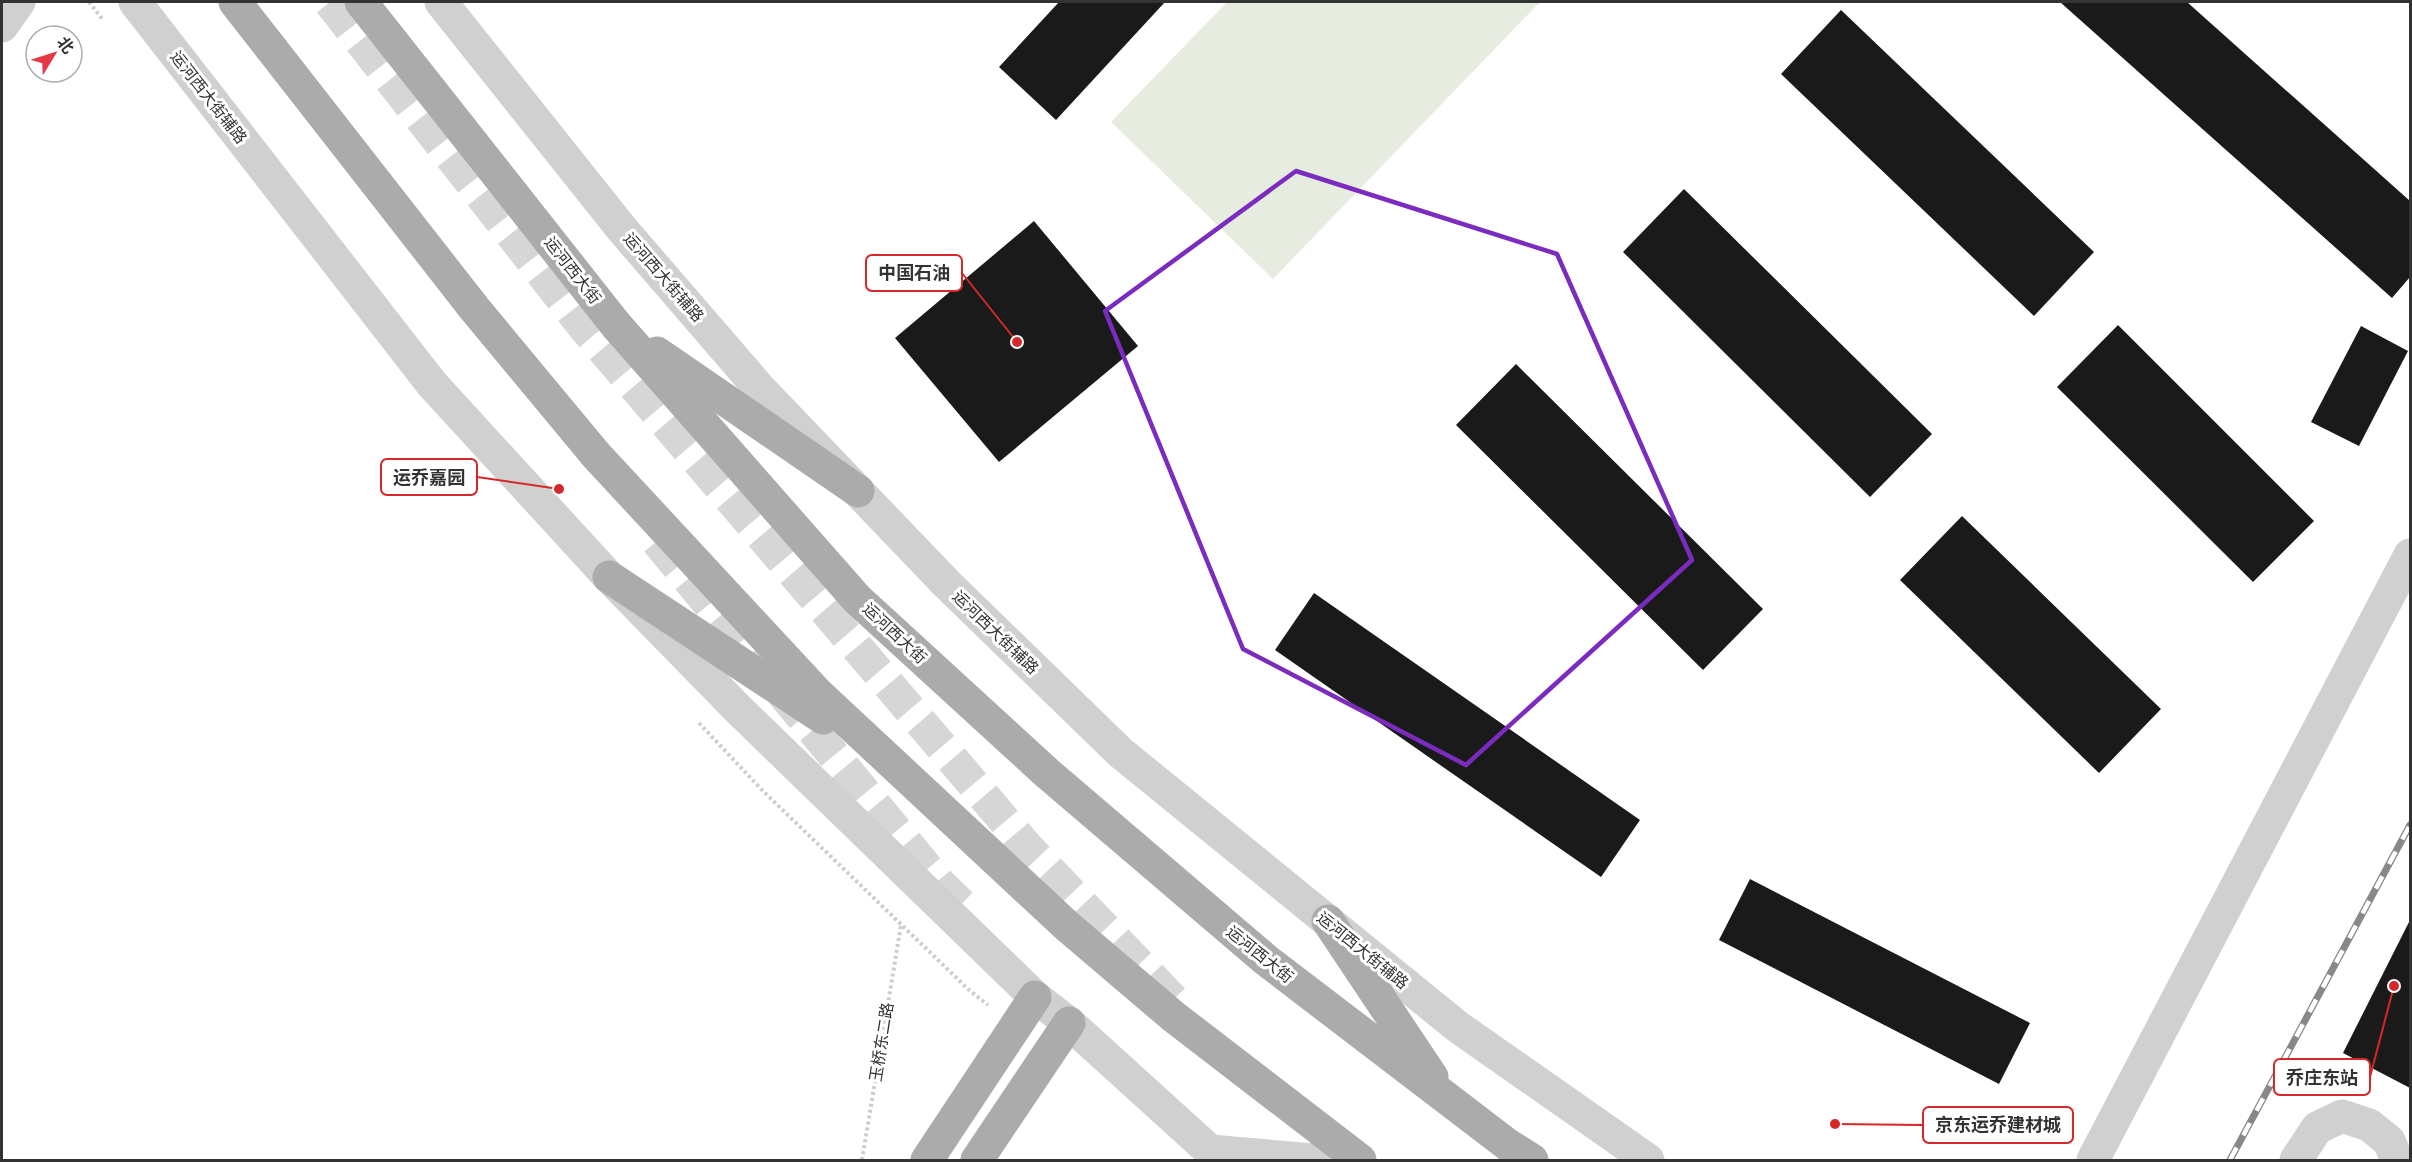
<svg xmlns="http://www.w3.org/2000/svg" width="2412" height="1162" font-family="Figtree,'Noto Sans SC',sans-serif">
<rect width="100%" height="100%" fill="#fff"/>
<path fill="#e6ecdf" d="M1227,2h313l-267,277 -162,-157z"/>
<g fill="#1a1a1a">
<path d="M1059,2h106l-109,118 -57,-53z"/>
<path d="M2060,2h127l223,199v76l-18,21z"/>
<path d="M1841,10l253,242 -60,64 -253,-242z"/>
<path d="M1684,189l248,245 -62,63 -247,-245z"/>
<path d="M1034,221l104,125 -139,116 -104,-124z"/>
<path d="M2118,325l196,196 -61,61 -196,-195z"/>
<path d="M2361,326l47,25 -49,95 -48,-24z"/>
<path d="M1516,364l247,245 -60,61 -247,-245z"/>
<path d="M1962,516l199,193 -62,64 -199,-193z"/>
<path d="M1314,593l326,227 -39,57 -326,-227z"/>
<path d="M1750,879l280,144 -31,61 -280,-144z"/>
<path d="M2410,920v168l-67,-35z"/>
</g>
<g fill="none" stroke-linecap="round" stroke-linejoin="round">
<g stroke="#d6d6d6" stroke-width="33" stroke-dasharray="33 16" stroke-linecap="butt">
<path d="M330,2l254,325 443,520 148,155"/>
<path d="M657,541l284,344 24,23"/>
</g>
<g stroke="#cdcdcd" stroke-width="4" stroke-dasharray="3 3" stroke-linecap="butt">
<path d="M89,2l14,18"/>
<path d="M699,723l64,68 206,199 19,15"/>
<path d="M862,1160l39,-235"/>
</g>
<g stroke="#d0d0d0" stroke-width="33">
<path d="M135,2l297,382 177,193 129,132 297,288 34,26 141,128 104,9"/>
<path d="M441,2l181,227 138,160 187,195 174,169 337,274 190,133"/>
<path d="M2,26l17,-24"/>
<path d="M2093,1160l317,-605"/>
<path d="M2296,1160l21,-32 25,-12 27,9 20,16 8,19"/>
</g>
<g stroke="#ababab" stroke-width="33">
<path d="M235,2l239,306 122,147 221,238 250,233 107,91 186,143"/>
<path d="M361,2l255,323 241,274 190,174 219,187 242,185 24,15"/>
<path d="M657,353l201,138"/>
<path d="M609,577l214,141"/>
<path d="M1328,921l104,156"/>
<path d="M927,1160l108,-163"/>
<path d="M977,1160l92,-137"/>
</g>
<g stroke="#888" stroke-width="7">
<path id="rail" d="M2230,1160l180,-335"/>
</g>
<use href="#rail" stroke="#fff" stroke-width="4.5" stroke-dasharray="14" stroke-linecap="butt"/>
</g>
<path fill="none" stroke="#7b2cbf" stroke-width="4.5" stroke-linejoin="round" d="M1296,171l261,83 135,306 -226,205 -223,-116 -138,-338z"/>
<g text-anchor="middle" stroke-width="6" stroke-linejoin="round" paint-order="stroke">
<g font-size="16" fill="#333" stroke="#fff">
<text transform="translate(209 97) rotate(52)" y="6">运河西大街辅路</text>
<text transform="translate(573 270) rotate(52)" y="6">运河西大街</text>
<text transform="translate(664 277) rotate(49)" y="6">运河西大街辅路</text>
<text transform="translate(996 632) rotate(44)" y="6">运河西大街辅路</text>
<text transform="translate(895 633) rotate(43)" y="6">运河西大街</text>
<text transform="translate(1363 950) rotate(39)" y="6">运河西大街辅路</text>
<text transform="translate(1260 954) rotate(39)" y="6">运河西大街</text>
<text transform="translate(881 1042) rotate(-81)" y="6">玉桥东二路</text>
</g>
</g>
<path fill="none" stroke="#d62828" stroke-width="2" d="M1017 342L962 273M559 489L477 477M2394 986L2370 1077M1835 1124L1923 1125"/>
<g fill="#d62828" stroke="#fff" stroke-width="2">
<circle cx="1017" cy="342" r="6"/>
<circle cx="559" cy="489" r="6"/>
<circle cx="2394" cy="986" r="6"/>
<circle cx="1835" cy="1124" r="6"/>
</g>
<g fill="#fff" stroke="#d62828" stroke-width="2">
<rect x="866" y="255" width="96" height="36" rx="6"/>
<rect x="381" y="459" width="96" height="36" rx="6"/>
<rect x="2274" y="1059" width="96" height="36" rx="6"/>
<rect x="1923" y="1107" width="150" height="36" rx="6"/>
</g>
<g font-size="18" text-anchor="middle" font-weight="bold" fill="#333">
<text x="914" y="279">中国石油</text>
<text x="429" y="484">运乔嘉园</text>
<text x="2322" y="1084">乔庄东站</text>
<text x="1998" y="1131">京东运乔建材城</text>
</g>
<rect width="2412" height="1162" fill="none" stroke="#333333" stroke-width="6"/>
<g transform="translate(54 54) rotate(52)"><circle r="28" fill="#ffffff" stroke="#adadad" stroke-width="1.5"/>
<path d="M0-4.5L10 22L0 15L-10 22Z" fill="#e63946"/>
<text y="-9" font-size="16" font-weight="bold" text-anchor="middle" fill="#333333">北</text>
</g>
</svg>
